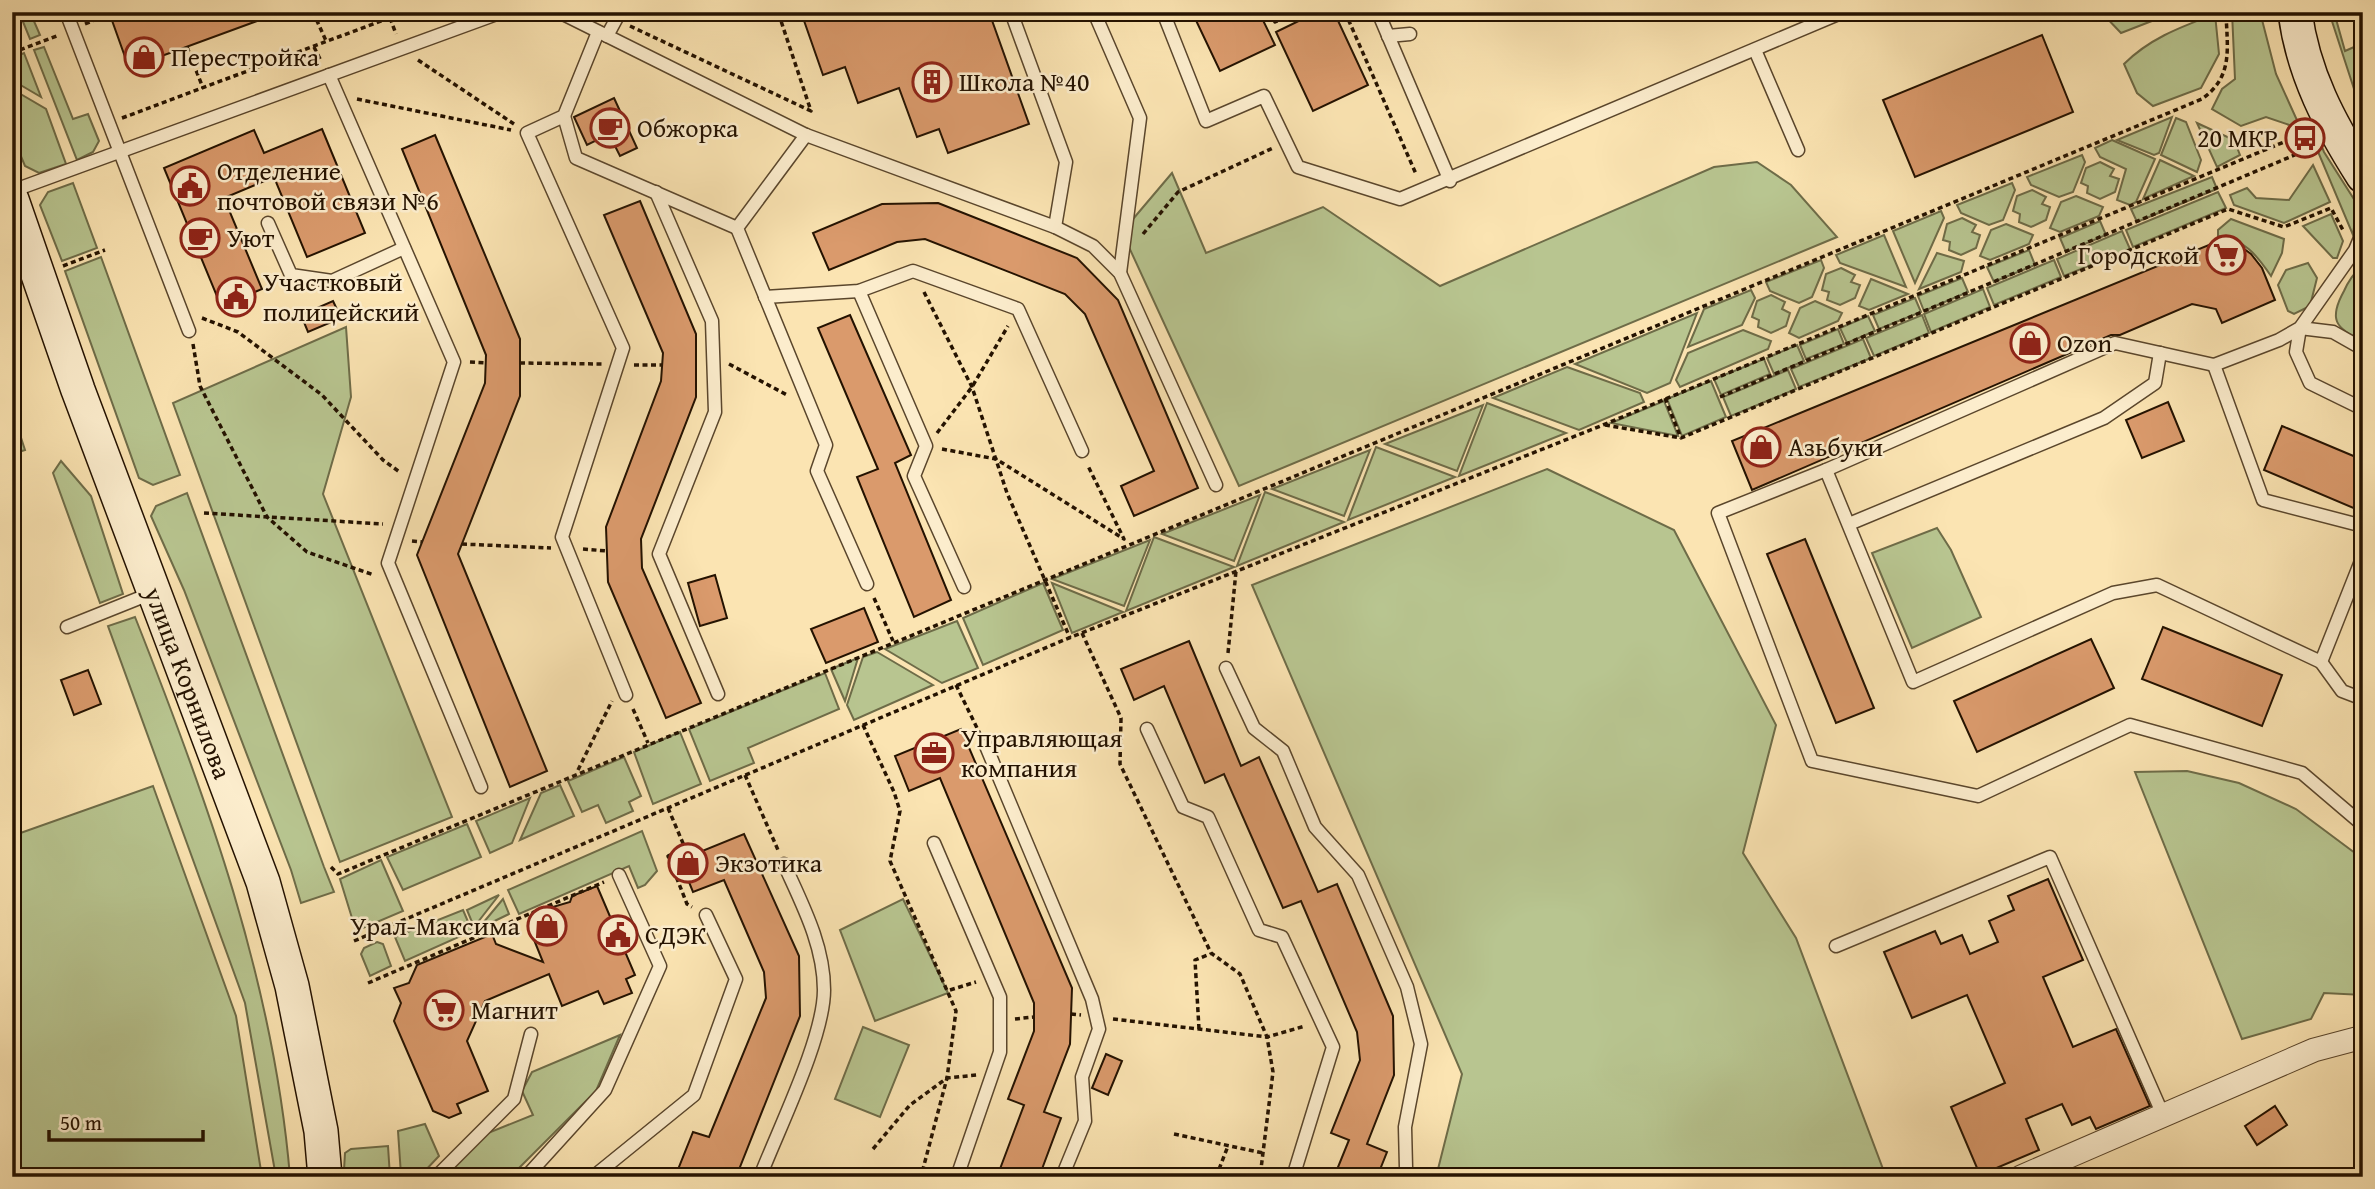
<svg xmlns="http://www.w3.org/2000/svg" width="2375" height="1189" font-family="'Gentium Book Plus',serif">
<rect width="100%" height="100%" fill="#fbe4b2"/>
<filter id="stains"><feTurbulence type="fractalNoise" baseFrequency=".00286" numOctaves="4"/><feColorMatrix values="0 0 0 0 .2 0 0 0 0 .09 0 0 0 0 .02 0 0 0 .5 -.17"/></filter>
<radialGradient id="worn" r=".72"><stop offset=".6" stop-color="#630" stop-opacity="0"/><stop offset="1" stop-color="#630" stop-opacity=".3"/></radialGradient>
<g fill="#b8c590" stroke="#6e6c48" stroke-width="2">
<path d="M19,12h11l10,23 -10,4z"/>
<path d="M2101,12h74l-54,21z"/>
<path d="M2232,12h28l16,62 25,55 -35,-12 -25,9 -29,-17 10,-20 13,-10z"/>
<path d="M2329,12h5l11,39 18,-8v46l-8,3z"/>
<path d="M2215,14l4,40 -18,34 -48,18 -16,-13 -13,-29c26,-26 57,-37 91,-50z"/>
<path d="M44,47l29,72 15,-5 11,27 -6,11 -16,8 -43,-110z"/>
<path d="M24,53l17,44 -29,-17v-22z"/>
<path d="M12,89l34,20 20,55 -27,9 -14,-7 -13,-31z"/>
<path d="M2172,117l-13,36 -5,2 -37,-15z"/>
<path d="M2176,118l10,4 15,38 -4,12 -36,-17z"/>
<path d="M2197,123l37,17 6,15 -23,12z"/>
<path d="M2313,125l11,27 33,52 -4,31 -45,-107z"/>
<path d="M2112,140l43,19 -19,43 -6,3 -13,-5 9,-31 -26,-12 -5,-9z"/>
<path d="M2082,155l3,7 -12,30 -14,5 -28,-12 -4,-8z"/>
<path d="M2160,160l34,16 -51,23z"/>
<path d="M1757,162l34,23 46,52 -598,249 -117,-254 50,-59 34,80 117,-46 117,79 274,-119z"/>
<path d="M2100,162l14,7 -4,7 9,3 -4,13 -15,7 -13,-6 1,-7 -7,-3 5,-15z"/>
<path d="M2313,165l17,37 -46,21 -50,-18 -4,-10 17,-7 9,10 33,2z"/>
<path d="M2212,177l5,12 -80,33 -6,-13z"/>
<path d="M73,183l24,65 -35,13 -22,-56 8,-13z"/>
<path d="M2012,183l3,7 -12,30 -14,5 -28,-12 -4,-8z"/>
<path d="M2032,190l14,7 -4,7 8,3 -4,13 -15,7 -12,-5 1,-8 -7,-3 4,-15z"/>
<path d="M2218,192l8,16 -93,39 -7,-17z"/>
<path d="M2076,196l27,11 -4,9 -39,16 -10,-4 11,-26z"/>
<path d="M1941,211l3,7 -29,65 -22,-52z"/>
<path d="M2331,214l12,27 -6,17h-4l-30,-32z"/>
<path d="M1962,218l14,7 -4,7 8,3 -4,13 -15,7 -12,-5 1,-8 -7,-2 4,-16z"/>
<path d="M2231,219l53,20 -2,14 -11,23c-15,-22 -26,-36 -53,-40v-6z"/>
<path d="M2100,221l6,14 -40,17 -6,-14z"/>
<path d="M2006,224l27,11 -4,9 -39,16 -10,-4 11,-26z"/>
<path d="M2122,231l8,18 -66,27 -7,-17z"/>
<path d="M1884,235l22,52 -66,-24 -4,-8z"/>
<path d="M2029,250l6,15 -41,17 -7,-15z"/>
<path d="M1937,253l27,8 -3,11 -42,17z"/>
<path d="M101,257l79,218 -27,10 -14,-7 -74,-207z"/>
<path d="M1821,260l3,8 -12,29 -13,6 -29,-12 -4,-9z"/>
<path d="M2054,260l7,17 -67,28 -7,-17z"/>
<path d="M2308,263l9,15 -7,28 -16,8 -6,-3 -10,-26 8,-15z"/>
<path d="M1841,268l14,7 -4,7 9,3 -5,13 -15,7 -13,-5 2,-8 -7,-2 4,-16z"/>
<path d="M2360,268l3,3v69c-29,-11 -34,-22 -19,-49 4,-9 8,-16 16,-23z"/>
<path d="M1962,278l6,14 -44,19 -6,-15z"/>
<path d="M1871,279l37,15 -39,16 -10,-4z"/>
<path d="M1983,289l7,18 -59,25 -7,-18z"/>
<path d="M1751,290l4,8 -13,27 -54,22 16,-38z"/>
<path d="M1771,295l14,7 -3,7 8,4 -4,13 -15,7 -13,-6 1,-7 -7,-3 5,-16z"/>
<path d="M1915,298l6,14 -42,17 -6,-14z"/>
<path d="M1815,301l27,12 -4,8 -39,17 -10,-5 11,-25z"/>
<path d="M12,303l5,15 1,43 -6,-3z"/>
<path d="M1697,313l-27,70 -23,10 -72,-29z"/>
<path d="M1922,315l7,18 -55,23 -8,-18z"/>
<path d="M1868,316l7,15 -28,12 -7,-15z"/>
<path d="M346,327l5,70 -28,97 129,323 -112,45 -167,-459z"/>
<path d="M1838,329l6,15 -38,15 -6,-14z"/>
<path d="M1743,330l28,11 -3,8 -88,38 -4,-7 12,-27z"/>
<path d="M1863,339l8,19 -72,29 -8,-18z"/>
<path d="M1797,345l7,16 -30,13 -7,-16z"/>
<path d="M1764,359l6,15 -49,21 -7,-16z"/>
<path d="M1567,367l73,26 4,9 -65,28 -86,-32z"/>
<path d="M1788,370l8,19 -65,27 -8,-19z"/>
<path d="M1711,381l15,36 -44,19 -15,-37z"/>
<path d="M1664,401l14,35 -67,-13z"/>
<path d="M1487,403l79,30 -107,43z"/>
<path d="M1483,405l-26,66 -72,-27z"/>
<path d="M12,410l13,40 -13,4z"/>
<path d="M1376,447l79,30 -107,43z"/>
<path d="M1370,450l-26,66 -72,-27z"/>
<path d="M61,461l30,35 32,98 -23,9 -47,-130z"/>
<path d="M1547,469l127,61 102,195 -33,128 53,85 90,239h-450l26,-103 -210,-489z"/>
<path d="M1265,492l79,30 -107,44z"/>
<path d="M187,493l137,374 10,25 -33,11 -10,-33 -107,-280 -33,-74 5,-10z"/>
<path d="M1260,495l-26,66 -72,-27z"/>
<path d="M1937,528l14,22 30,67 -69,31 -40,-95z"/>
<path d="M1154,537l80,30 -108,44z"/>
<path d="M1150,540l-26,66 -72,-27z"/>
<path d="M1043,583l20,47 -80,35 -20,-47z"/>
<path d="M1052,583l71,29 -51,21z"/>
<path d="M135,617c71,179 139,366 155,560h-14l-31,-174 -137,-377z"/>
<path d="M957,621l21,47 -36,15 -57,-34z"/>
<path d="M877,652l56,33 -79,35 -7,-15 16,-48z"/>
<path d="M858,658l-13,43 -14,-32z"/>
<path d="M825,673l14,36 -91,39 6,15 -44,18 -21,-52z"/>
<path d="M680,732l21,52 -48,20 -19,-52z"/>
<path d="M624,757l17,39 -12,6 4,9 -27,12 -8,-18 -16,7 -14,-31z"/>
<path d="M2187,771l52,12 57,26 67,50v136l-39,-2 -13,26 -69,20 -107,-267z"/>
<path d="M560,785l14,31 -54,24 21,-47z"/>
<path d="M153,786l83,230 26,161h-250v-341z"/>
<path d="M530,798l-18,45 -22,10 -14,-32z"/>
<path d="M467,824l14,33 -78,33 -16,-33z"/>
<path d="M642,831l15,40 -12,14 -7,3 -9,-22 -110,48 -11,-24z"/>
<path d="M381,860l22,51 -47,20 -16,-52z"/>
<path d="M499,895l-25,32 -7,-17z"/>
<path d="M503,899l6,15 -31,15z"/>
<path d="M903,899l45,94 -73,28 -35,-91z"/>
<path d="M463,910l9,21 -67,30 -10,-24z"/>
<path d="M377,942l6,2 8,22 -21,10 -9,-22 3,-6z"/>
<path d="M863,1027l46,18 -29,72 -45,-18z"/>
<path d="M620,1035l-24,56 -81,81 -67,2 35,-39 50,-20 -11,-24 10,-19z"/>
<path d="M425,1124l14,32 -17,18 -21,1 -3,-44z"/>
<path d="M388,1146l2,31h-42l-4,-7 1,-17 6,-4z"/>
</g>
<g fill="#da9a6c" stroke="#241200" stroke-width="2">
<path d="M109,12h41l2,8 22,-8 102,2 -147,54z"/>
<path d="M801,12h146l2,7 18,-7h22l40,112 -81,29 -9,-24 -22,8 -18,-49 -41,15 -13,-36 -22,8z"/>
<path d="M1192,12h67l16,33 -55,26z"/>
<path d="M1317,12h17l34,73 -55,26 -37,-79z"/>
<path d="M2042,35l31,77 -158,65 -32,-77z"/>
<path d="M614,98l23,50 -17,8 -11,-22 -22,11 -13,-28z"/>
<path d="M322,129l43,104 -58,24 -33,-80 -50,21 38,91 -41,17 -57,-138 90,-38 10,23z"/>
<path d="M435,135l85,204v57l-62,158 89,217 -37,16 -93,-232 68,-172 1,-28 -84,-206z"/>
<path d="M640,201l56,133v63l-55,142 1,29 59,135 -35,15 -58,-136 -2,-55 55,-146 2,-28 -59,-138z"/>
<path d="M938,203l139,55 41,42 80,188 -64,28 -13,-30 33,-15 -69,-157 -20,-20 -140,-55 -28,3 -68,28 -16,-37 69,-29z"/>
<path d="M2221,240l15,3 15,11 11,14 13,32 -53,23 -6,-14 -24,-5 -72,31h-9l-359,155 -20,-49z"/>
<path d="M333,301l8,17 -33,14 -7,-17z"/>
<path d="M850,315l61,140 -16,8 56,137 -37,17 -57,-140 21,-8 -60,-141z"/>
<path d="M2168,402l16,39 -42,17 -16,-38z"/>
<path d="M2282,426l81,34v52l-99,-42z"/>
<path d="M1805,539l69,169 -38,15 -69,-169z"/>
<path d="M715,575l12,43 -27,8 -12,-43z"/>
<path d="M864,608l14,34 -52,21 -15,-34z"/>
<path d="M2163,627l119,48 -20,51 -120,-47z"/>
<path d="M2091,639l23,49 -137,64 -23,-51z"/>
<path d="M1189,641l52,125 18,-9 59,135 19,-8 56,132 1,59 -27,69 20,8 -10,25h-43l15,-37 -18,-7 29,-73 -3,-28 -56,-131 -18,7 -59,-134 -19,9 -41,-97 -30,14 -13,-31z"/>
<path d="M88,670l13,34 -27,11 -13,-35z"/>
<path d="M961,729l111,259 -2,56 -26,68 17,6 -22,59h-42l27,-72 -16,-6 26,-68v-28l-94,-225 -31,13 -14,-35z"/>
<path d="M744,834l55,122 1,60 -64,161h-61l18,-45 16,5 57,-139 -2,-26 -40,-92 -31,12 -13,-32z"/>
<path d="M2048,879l35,81 -40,17 30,70 43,-18 34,77 -54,23 -6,-12 -18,8 -10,-21 -36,15 13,31 -59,25 -29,-68 54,-24 -38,-88 -55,23 -28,-66 51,-21 6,13 21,-9 8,19 28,-12 -9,-21 25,-11 -6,-14z"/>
<path d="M597,886l38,89 -9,4 6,14 -28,11 -6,-13 -36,15 -13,-32 -64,27 -18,40 21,50 -31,13 4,9 -12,5 -16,-7 -39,-90 7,-18 -7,-15 15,-5 8,-18 75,-31 4,10 47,18 -15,-37 4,-12 38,-11 2,-6z"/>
<path d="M1106,1054l16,7 -14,34 -16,-7z"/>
<path d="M2275,1106l12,19 -30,20 -12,-19z"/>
</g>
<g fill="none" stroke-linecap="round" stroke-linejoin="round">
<g stroke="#5a462c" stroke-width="15">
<g id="service">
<path d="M66,12l123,319"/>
<path d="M559,12l247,123 249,92 38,19 27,27 96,212"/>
<path d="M1011,12l55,150 -11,65"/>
<path d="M1094,12l46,106 -20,155"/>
<path d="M1163,12l43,109 58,-25 34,71 102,32 443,-187"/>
<path d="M1378,12l72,169"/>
<path d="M598,32l-34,84 -37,17 96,215 -61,189 64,158"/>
<path d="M607,36l13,-24"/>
<path d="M1388,36l22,-2"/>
<path d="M1755,50l43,100"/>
<path d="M329,75l125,287 -66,201 93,224"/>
<path d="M564,116l12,42 161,70"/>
<path d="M806,135l-69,93 89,217 -9,26 50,113"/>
<path d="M12,191l490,-179"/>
<path d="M656,192l56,129 3,91 -56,142 59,140"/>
<path d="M268,223l23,52 41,6 72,-33"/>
<path d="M2363,231l-8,19 -55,78 -21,12 -65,25 -99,-22 -289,127 -108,43 94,248 166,35 152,-71 172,48 61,52"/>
<path d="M859,291l67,155 -12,30 50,111"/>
<path d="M765,297l94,-6 54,-20 105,38 64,142"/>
<path d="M2363,349l-30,-17 -33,-4 -4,24 14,31 53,26"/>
<path d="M2214,365l49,135 100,26"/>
<path d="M1826,470l87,212 200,-89 44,-8 164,77 42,-106"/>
<path d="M1849,524l255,-106 51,-35 5,-30"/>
<path d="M67,627l85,-34"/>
<path d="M2321,662l21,29 21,8"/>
<path d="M1226,668l28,60 29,23 32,76 43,48 49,112 14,57 -16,83 1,41 -3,9"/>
<path d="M1147,729l36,78 25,10 51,113 23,7 51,110 -40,130"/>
<path d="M986,746l106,253 7,30 -17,48 3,44 -23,56"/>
<path d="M934,843l66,154v55l-43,125"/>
<path d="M1836,946l214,-89 113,258"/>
<path d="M436,1177l78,-78 17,-65"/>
<path d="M526,1177l79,-87 55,-124 -41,-91"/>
<path d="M593,1177l101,-82 42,-116 -30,-64"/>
<path d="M760,1177c18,-47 64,-139 64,-187 0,-45 -22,-86 -40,-126"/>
</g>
</g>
<g stroke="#5a462c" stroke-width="25">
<path id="minor" d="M2021,1177l293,-127 49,-13"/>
</g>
<g stroke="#241200" stroke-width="36">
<g id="secondary">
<path d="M2295,12c8,62 35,112 68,164"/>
<path id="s1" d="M12,200l66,190 185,492 29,104 29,145 4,46"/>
</g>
</g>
<g stroke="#241200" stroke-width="3.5" stroke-dasharray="5 3.5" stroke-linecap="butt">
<path d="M313,12l14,31"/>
<path d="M1271,12l4,10 21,-10"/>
<path d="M1345,12l71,162"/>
<path d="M390,18l6,16"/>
<path d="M85,24l24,-10"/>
<path d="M630,26l181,85 -33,-99"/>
<path d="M187,47l16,41"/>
<path d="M314,47l7,14"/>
<path d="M12,53l47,-18"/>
<path d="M418,60l96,64"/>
<path d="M357,99l154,31"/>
<path d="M2354,113l9,-4"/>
<path d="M122,118l283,-106"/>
<path d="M1143,234l35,-42 95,-44"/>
<path d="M63,266l42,-16"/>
<path d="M924,292l48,95 35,106 63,145"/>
<path d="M202,318l36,14 84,63 61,65 18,13"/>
<path d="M193,344l7,42 67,131 40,35 67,23"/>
<path d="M470,362l16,1"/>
<path d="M520,363l82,1"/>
<path d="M729,364l58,31"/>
<path d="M634,365h28"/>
<path d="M1720,397l596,-251"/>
<path d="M1665,398l16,40"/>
<path d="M1605,425l76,13 547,-229 56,18 47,-19 13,24"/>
<path d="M937,433l35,-46 36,-61"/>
<path d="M942,449l54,10 128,80 -36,-73"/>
<path d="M204,513l179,11"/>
<path d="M412,541l10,1"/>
<path d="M462,544l89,4"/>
<path d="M583,549l24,2"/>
<path d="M874,598l19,43"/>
<path d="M1082,633l39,85 -1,46 91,189 29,21 27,63 6,35 -13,105"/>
<path d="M1228,653l8,-82"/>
<path d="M956,685l24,49"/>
<path d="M633,709l15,34"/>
<path d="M863,725l31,67 6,19 -10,50 66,150 -9,67 -24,91 3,8"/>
<path d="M578,770l34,-69"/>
<path d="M745,775l33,75"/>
<path d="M668,808l17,40 -17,8 19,48 5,3"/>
<path d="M331,867l7,7 1864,-775c32,-23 25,-51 24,-87"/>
<path d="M354,941l710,-301 539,-215 705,-293"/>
<path d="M368,983l236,-101"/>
<path d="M950,990l26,-8"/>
<path d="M1071,1014l10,1"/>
<path d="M1015,1019l19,-2"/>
<path d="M1113,1019l154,18 38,-11"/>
<path d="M1199,1029l-4,-69 15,-6"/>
<path d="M1174,1134l89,19"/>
<path d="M873,1149l37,-44 37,-27 30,-3"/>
<path d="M550,1176h27"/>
<path d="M481,1177l30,-1"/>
<path d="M1216,1177l12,-31"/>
</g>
<use href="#service" stroke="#fcedcd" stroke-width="12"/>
<use href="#minor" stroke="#fcedcd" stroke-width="23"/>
<use href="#secondary" stroke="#fcedcd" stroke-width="33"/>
</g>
<defs>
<g id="shop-ring" transform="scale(2.0125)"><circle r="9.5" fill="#fcedcd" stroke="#8f2418" stroke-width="1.5"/><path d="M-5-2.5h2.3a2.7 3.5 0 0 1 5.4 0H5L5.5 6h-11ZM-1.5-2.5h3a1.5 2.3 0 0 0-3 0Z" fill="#8f2418"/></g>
<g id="building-ring" transform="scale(2.0125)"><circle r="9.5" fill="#fcedcd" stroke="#8f2418" stroke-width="1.5"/><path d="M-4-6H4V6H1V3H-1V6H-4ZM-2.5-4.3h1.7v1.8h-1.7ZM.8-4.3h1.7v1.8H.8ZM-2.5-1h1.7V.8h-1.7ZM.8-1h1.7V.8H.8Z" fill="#8f2418"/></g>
<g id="cafe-ring" transform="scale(2.0125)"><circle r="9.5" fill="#fcedcd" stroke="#8f2418" stroke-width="1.5"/><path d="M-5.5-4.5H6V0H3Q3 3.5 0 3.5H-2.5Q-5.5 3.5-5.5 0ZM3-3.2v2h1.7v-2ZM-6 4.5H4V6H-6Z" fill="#8f2418"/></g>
<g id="bus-ring" transform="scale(2.0125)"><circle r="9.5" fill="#fcedcd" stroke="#8f2418" stroke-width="1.5"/><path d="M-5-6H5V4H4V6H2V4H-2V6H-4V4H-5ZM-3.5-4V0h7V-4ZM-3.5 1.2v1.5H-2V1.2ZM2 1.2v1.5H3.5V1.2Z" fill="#8f2418"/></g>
<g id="civic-ring" transform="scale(2.0125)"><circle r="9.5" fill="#fcedcd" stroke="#8f2418" stroke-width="1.5"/><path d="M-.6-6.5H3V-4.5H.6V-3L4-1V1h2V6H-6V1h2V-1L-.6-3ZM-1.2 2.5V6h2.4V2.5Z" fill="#8f2418"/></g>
<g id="supermarket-ring" transform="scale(2.0125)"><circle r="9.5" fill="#fcedcd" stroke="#8f2418" stroke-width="1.5"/><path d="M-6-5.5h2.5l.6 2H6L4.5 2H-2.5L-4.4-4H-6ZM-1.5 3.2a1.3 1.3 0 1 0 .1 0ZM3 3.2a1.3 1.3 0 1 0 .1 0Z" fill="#8f2418"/></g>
<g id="office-ring" transform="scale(2.0125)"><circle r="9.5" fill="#fcedcd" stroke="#8f2418" stroke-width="1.5"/><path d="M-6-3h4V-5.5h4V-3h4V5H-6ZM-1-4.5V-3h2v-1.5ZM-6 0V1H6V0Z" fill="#8f2418"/></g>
</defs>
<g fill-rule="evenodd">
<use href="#shop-ring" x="144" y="57"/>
<use href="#building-ring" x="932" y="82"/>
<use href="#cafe-ring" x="610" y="128"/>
<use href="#bus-ring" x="2305" y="138"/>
<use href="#civic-ring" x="190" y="186"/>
<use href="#cafe-ring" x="200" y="238"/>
<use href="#supermarket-ring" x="2226" y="255"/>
<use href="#civic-ring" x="236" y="297"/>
<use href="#shop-ring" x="2030" y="343"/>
<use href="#shop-ring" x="1761" y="447"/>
<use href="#office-ring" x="934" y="753"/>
<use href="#shop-ring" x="688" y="863"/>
<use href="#shop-ring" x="547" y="926"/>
<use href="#civic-ring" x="618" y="935"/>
<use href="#supermarket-ring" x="444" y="1010"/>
</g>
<g text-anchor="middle" stroke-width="5" stroke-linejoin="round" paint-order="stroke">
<g font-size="26" fill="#241200" stroke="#fcedcd" text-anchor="start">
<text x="171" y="66">Перестройка</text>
<text x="959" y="91">Школа №40</text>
<text x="637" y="137">Обжорка</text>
<text x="2278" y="147" text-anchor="end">20 МКР</text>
<text x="217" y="180">Отделение<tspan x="217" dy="30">почтовой связи №6</tspan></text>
<text x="227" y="247">Уют</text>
<text x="2199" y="264" text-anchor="end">Городской</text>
<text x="263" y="291">Участковый<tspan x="263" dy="30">полицейский</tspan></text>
<text x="2057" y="352">Ozon</text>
<text x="1788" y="456">Азьбуки</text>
<text x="961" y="747">Управляющая<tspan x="961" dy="30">компания</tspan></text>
<text x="715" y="872">Экзотика</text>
<text x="520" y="935" text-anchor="end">Урал-Максима</text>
<text x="645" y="944">СДЭК</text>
<text x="471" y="1019">Магнит</text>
</g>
<g font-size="26" fill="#241200" stroke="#fcedcd">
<text dy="9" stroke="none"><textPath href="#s1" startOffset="514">улица Корнилова</textPath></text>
</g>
</g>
<rect width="2375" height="1189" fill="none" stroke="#fbe4b2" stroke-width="42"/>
<rect x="14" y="14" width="2347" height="1161" fill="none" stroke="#241200" stroke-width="3.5"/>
<rect x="21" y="21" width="2333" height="1147" fill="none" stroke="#241200" stroke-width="2"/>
<path d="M49 1130v10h154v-10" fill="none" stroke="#241200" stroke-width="3.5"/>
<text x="60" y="1130" font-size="21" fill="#241200" stroke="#fcedcd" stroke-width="5" paint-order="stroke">50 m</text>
<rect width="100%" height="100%" filter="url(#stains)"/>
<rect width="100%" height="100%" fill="url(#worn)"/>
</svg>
